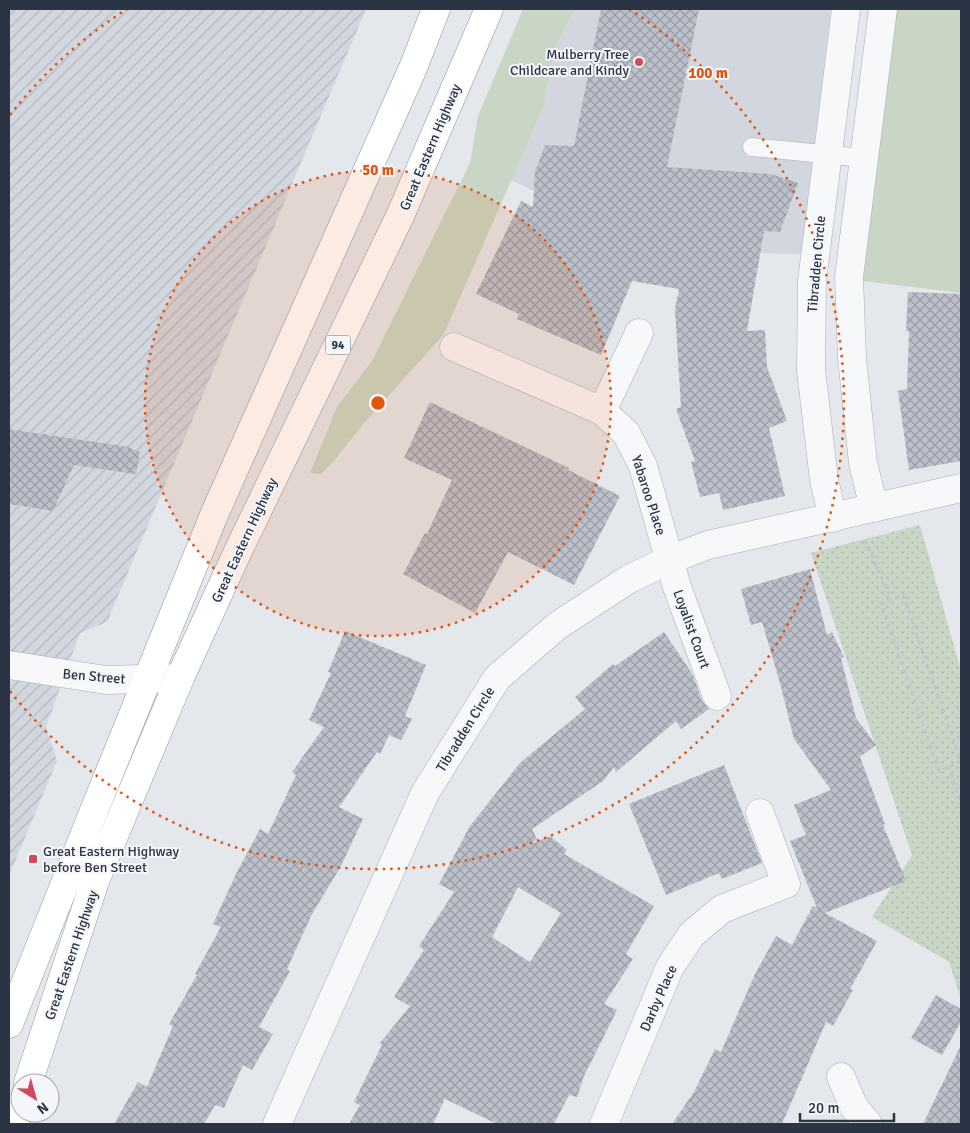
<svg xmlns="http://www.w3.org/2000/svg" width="970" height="1133" font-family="Signika,sans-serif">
<defs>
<pattern id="industrial-furrows" width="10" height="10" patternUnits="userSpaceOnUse" patternTransform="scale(1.25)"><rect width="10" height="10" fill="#d2d6de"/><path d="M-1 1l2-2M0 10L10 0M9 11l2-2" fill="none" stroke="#b4b8c0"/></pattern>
<pattern id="park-dots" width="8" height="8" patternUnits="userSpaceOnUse" patternTransform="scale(1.25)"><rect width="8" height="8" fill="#c9d6c5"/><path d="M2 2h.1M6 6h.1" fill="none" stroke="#adb8ab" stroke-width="1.8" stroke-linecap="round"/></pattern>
<pattern id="building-cross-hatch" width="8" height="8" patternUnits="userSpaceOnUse" patternTransform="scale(1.25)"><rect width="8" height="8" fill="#bbc0ca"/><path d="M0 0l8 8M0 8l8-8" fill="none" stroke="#989da6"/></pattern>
</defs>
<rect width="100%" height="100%" fill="#e4e7ec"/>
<path fill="#d2d6de" d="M575,9h256l-29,245 -145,-3 -146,-71 32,-72 12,-59z"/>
<path fill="url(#industrial-furrows)" d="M9,9h357l-259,613 -27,11 -34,94 11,34 -48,115z"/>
<g fill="#c9d6c5">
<path d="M523,9h52l-20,40 -12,59 -99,226 -79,88 -32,40 -12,12 -11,-1 27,-66 35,-46 98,-198 8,-47z"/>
<path d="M895,9h66v284l-98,-12 3,-69z"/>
</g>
<path fill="url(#park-dots)" d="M920,525l41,146v328l-12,-37 -77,-45 40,-62 -101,-302z"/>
<g fill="url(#building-cross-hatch)" fill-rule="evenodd">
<path d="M601,9h98l-32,158 104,7 27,9 -18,49 -16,-1 -17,100 18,-1 2,37 20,54 -18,7 16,68 -62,14 -4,-17 -19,4 -9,-35 4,-1 -19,-52 5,-2 -6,-98 4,-20 -47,-8 -31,74 -84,-36 2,-5 -43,-20 45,-93 12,6 2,-35 10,-27 29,1z"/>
<path d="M908,292l53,2v167l-52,9 -11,-79 9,-2 2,-58h-3z"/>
<path d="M430,402l139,66 -1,2 52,26 -46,89 -66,-33 -33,61 -72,-39 22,-41 2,1 25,-54 -48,-22z"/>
<path d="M9,429l119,18 12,5 -4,22 -62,-9 -21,46 -44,-7z"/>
<path d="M810,569l17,66 5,-3 12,25 -3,1 15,60 20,27 -16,12 25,67 -2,1 23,56 -81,32 52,28 -27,48 3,1 -20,36 -7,-4 -44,102h-110l22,-32 21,-43 6,3 34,-78 21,-38 16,9 21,-39 4,2 -27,-67 16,-6 -12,-30 37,-15 -37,-51 -14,-56 -18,-61 -11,3 -10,-36z"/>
<path d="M345,631l81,34 -21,51 7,3 -11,21 -12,-5 -9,19 -3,-2 -38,55 24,12 -22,47 -29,48 -25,55 3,2 -31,56 14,7 -21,36 -9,-5 -19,43 -9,-3 -11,19h-90l24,-42 9,5 26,-61 -4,-2 28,-49 -2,-1 26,-47 -8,-3 24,-52 23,-43 8,5 28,-59 -4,-3 32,-45 -15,-7 22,-47 -3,-1z"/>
<path d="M664,632l29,43 9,26 7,8 -28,20 -5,-8 -60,51 -2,-5 -11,14 -71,48 5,10 -6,5 19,-8 17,14 -3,4 90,52 -28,48 7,5 -29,45 13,6 -33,66 -7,21 -8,-2 -15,29h-57l-52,-25 -12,25h-84l11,-19 -6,-3 28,-57 -2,-2 30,-37 -16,-9 30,-47 -5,-4 35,-54 -15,-8 31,-58 50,-63 65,-54 -10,-12 38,-33 2,2zM518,887l43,26 -31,49 -38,-25z"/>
<path d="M724,765l38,98 -40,16 -3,-6 -53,22 -37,-91z"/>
<path d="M936,995l25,14v13l-19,33 -31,-17z"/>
<path d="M961,1045v79h-38z"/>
</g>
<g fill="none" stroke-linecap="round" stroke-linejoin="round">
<g stroke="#a9aeb7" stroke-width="19">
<path id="lane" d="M752,147l111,11"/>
</g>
<g stroke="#a9aeb7" stroke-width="29">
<g id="street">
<path d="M454,347l148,64 24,22 17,33 34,121 40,109"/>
<path d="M602,411l37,-78"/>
<path d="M874,508l-11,-45 -11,-105 -3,-81 34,-268"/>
<path d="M833,518l-9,-38 -13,-110 1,-89 34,-272"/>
<path d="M9,665l97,15 74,-2"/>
<path d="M841,1077l13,30 14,17"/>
<path d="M277,1124l148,-331 72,-115 60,-52 72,-47 40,-19 39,-15 253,-57"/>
<path d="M604,1124l66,-157 22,-33 30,-25 64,-25 -26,-71"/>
</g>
</g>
<g stroke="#8b94a3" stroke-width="29">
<g id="highway">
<path d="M9,1024l84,-211 121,-298 199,-447 23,-59"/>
<path d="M28,1083l67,-202 85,-203 59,-129 161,-333 89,-207"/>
<path d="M14,1124l6,-19"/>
</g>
</g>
<g stroke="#c2c5cb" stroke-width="3" stroke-dasharray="4 4" stroke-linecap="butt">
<path d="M865,540l26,59"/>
<path d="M903,595l58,166 -22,10 -58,-167z"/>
<path d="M948,766l13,38"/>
</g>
<use href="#lane" stroke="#f7f8fa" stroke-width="18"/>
<use href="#street" stroke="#f7f8fa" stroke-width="28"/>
<use href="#highway" stroke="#fff" stroke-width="28"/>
</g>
<circle cx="378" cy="403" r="233" fill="#df570f" fill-opacity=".12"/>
<g fill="none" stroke="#df570f" stroke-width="2.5" stroke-dasharray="2.5 5">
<circle cx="378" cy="403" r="233"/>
<path d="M10 115A467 467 0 0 1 127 9M629 9A467 467 0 1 1 10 691"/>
</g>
<g fill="#d1495b" stroke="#f4f6f9" stroke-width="2">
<circle cx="639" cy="62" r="5"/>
<rect x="28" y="854" width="10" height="10" rx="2.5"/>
</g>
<g text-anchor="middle" stroke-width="4" stroke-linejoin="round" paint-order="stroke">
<rect fill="#f4f6f9" stroke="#676e7b" stroke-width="1" x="325.5" y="335.5" width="25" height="19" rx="4"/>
<g font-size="12" font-weight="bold" fill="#2b3445">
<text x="338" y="349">94</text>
</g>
<g font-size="14" fill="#2b3445" stroke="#f4f6f9" text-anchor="end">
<text x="629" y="59">Mulberry Tree<tspan x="629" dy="16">Childcare and Kindy</tspan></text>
<text x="43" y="856" text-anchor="start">Great Eastern Highway<tspan x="43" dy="16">before Ben Street</tspan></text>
</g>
<g font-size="14" fill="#2b3445" stroke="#f4f6f9">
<text transform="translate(430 147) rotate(-67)" y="5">Great Eastern Highway</text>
<text transform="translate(816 264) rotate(-85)" y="5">Tibradden Circle</text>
<text transform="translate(649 495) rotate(72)" y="5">Yabaroo Place</text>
<text transform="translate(244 540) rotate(-65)" y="5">Great Eastern Highway</text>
<text transform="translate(692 629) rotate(70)" y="5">Loyalist Court</text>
<text transform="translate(94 676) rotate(5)" y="5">Ben Street</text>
<text transform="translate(465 729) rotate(-58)" y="5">Tibradden Circle</text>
<text transform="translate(71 955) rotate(-71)" y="5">Great Eastern Highway</text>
<text transform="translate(658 998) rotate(-66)" y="5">Darby Place</text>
</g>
</g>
<circle cx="378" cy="403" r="8" fill="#df570f" stroke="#f4f6f9" stroke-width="2.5"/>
<g font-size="15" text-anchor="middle" font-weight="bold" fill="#df570f" stroke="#f4f6f9" stroke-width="4" stroke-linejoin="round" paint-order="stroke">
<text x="708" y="78">100 m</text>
<text x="378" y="175">50 m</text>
</g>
<rect width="970" height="1133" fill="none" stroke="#2b3445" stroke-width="20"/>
<g transform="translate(35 1098) rotate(143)"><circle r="24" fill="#f4f6f9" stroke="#a4a8b1"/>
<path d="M0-4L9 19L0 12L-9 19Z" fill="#d1495b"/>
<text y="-8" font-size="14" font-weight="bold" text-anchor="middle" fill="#2b3445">N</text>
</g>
<path d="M800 1113v8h94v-8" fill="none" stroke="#2b3445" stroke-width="2.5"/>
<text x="808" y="1113" font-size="15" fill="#2b3445" stroke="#f4f6f9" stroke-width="4" paint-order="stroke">20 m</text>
</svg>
